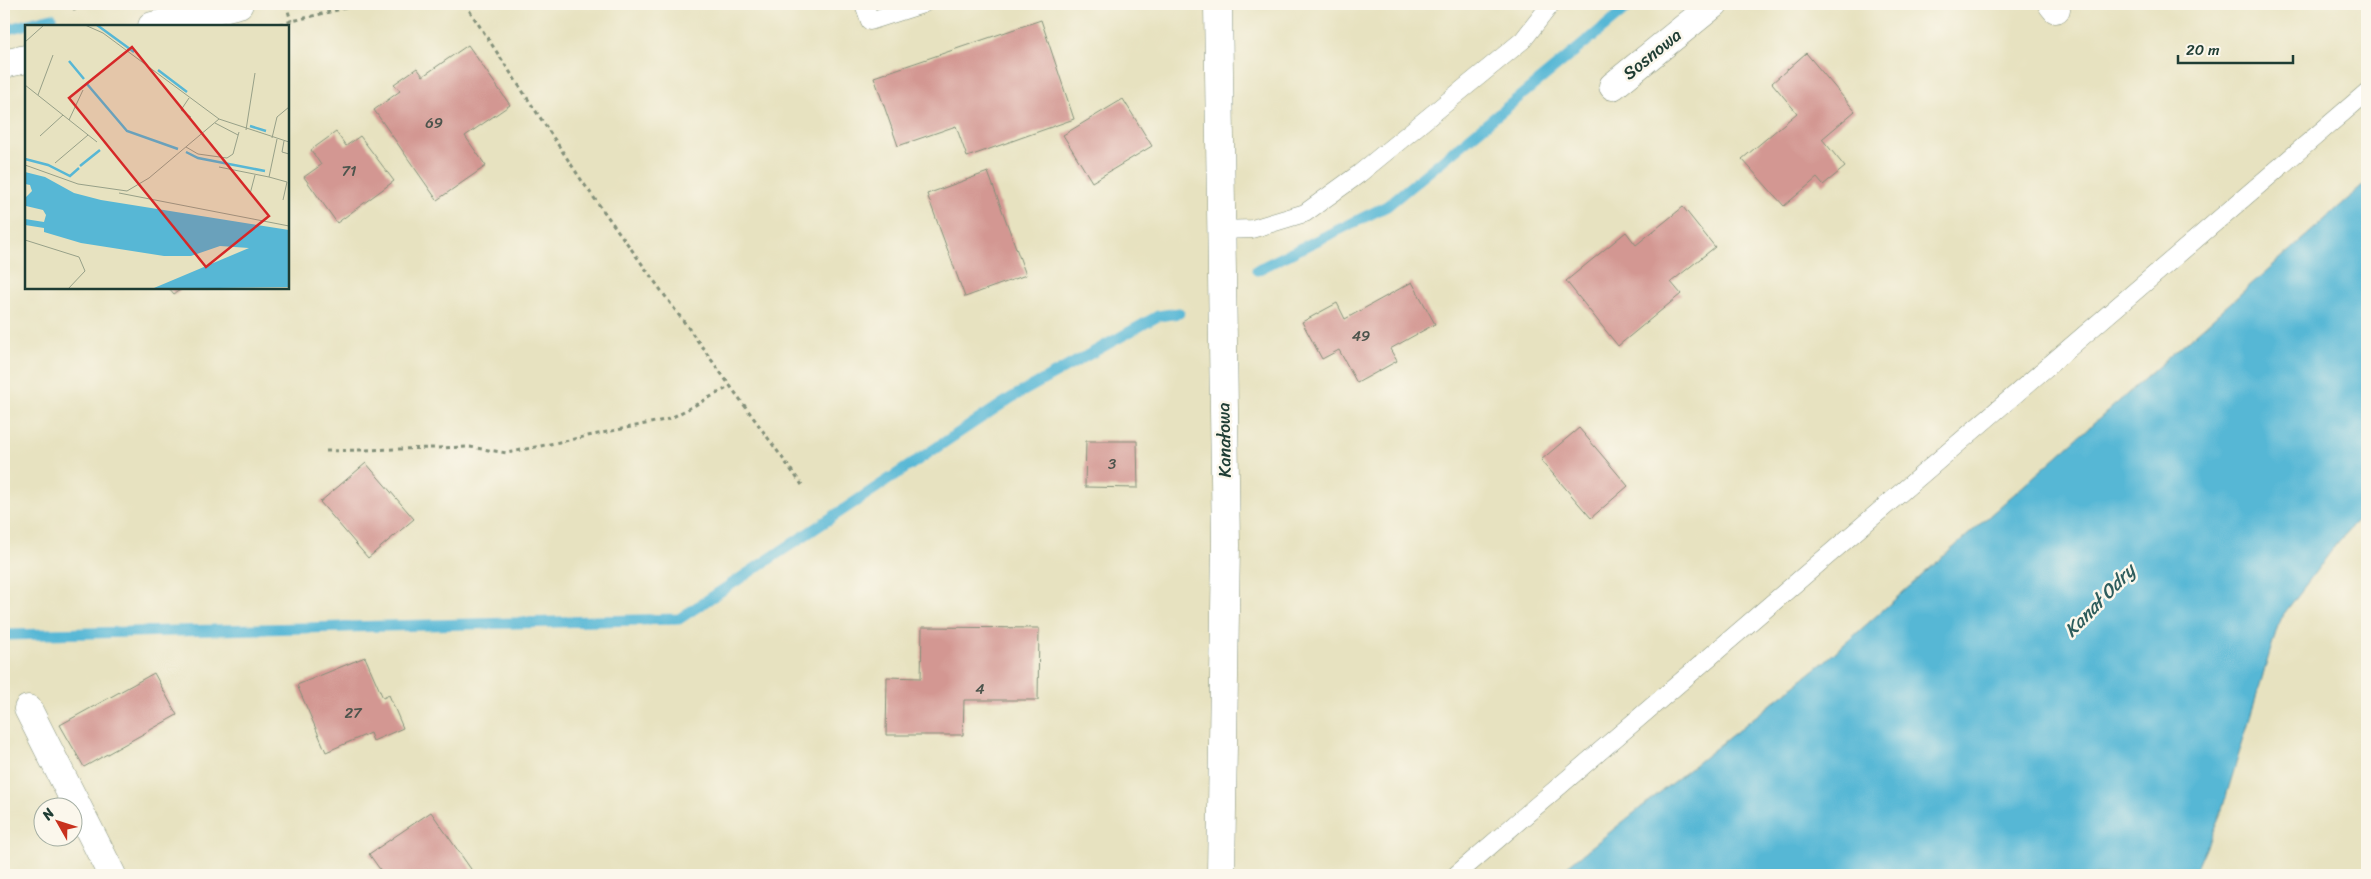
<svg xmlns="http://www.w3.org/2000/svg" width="2371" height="879" font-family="Sriracha,sans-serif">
<rect width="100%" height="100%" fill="#fbf7ec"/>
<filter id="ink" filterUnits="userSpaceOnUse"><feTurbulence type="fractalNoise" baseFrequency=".02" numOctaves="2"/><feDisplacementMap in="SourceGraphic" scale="10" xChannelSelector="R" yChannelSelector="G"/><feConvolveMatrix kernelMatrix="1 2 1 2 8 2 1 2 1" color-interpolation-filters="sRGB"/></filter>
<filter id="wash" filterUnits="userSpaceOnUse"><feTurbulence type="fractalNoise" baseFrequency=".0096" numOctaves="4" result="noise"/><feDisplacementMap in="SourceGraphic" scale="20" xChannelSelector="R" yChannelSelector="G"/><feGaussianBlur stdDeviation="1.12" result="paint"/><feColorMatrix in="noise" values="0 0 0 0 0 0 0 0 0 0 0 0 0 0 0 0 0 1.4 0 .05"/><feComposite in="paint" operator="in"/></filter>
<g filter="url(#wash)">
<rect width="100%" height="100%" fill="#e7e2c0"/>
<path fill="#57b7d5" stroke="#3b7a84" d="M2367,182v329l-29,31 -58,77 -59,194 -27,62h-638l268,-213z"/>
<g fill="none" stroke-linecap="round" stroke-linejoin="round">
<g stroke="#57b7d5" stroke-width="11">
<path d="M4,30l48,-12"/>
<path d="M1257,270l130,-64 245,-202"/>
<path d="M6,635l673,-16 332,-221 147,-82 21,-3"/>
</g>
</g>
<g id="blocks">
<g fill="#d39792">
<path d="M1041,20l33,99 -107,38 -11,-31 -58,20 -24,-69z"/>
<path d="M468,45l42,60 -45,31 21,30 -49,34 -63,-90 26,-19 -6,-7 23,-16 6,8z"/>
<path d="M1806,53l49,58 -33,28 23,28 -22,18 -6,-7 -33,28 -42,-47 55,-46 -25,-30z"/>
<path d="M1123,99l29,47 -60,36 -29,-47z"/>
<path d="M336,132l10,14 14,-10 34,45 -57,42 -33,-46 17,-12 -10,-15z"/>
<path d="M988,172l38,103 -61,22 -38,-103z"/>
<path d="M1683,207l32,40 -44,35 10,12 -63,52 -52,-65 60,-49 10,13z"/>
<path d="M1412,282l23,42 -45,25 7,12 -40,22 -18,-33 -17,9 -20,-37 35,-19 8,16z"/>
<path d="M169,288h14l-9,6z"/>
<path d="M1579,428l49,58 -37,32 -50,-58z"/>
<path d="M1086,441h51l1,47 -53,-1z"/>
<path d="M366,463l48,56 -46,39 -48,-56z"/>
<path d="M922,627l117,1 -1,72h-74l-1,35h-77l1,-58 34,1z"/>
<path d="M365,657l18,41 6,-3 14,33 -30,13 -3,-8 -44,19 -29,-67z"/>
<path d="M154,673l23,42 -93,52 -24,-42z"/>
<path d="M431,812l42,60 -4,3h-85l-15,-21z"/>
</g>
</g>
</g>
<g filter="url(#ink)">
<use href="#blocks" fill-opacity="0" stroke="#83907a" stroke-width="1"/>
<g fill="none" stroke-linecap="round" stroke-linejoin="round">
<g stroke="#83907a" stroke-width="19">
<g id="service">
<path d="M864,4l6,17 53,-17"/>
<path d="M1221,230l31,-1 53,-16 54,-39 164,-134 28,-36"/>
<path d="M1456,875l911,-783"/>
</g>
</g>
<g stroke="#83907a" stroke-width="29">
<g id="minor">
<path d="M1218,4l8,541 -5,330"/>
<path d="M2052,4l4,5"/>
<path d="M1613,86l101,-82"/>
<path d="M28,709l84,166"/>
</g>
</g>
<g stroke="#83907a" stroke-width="29">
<g id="secondary">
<path d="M152,26l87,-22"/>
<path d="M4,64l22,-5"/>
</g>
</g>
<g stroke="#83907a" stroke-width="3" stroke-dasharray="4 4" stroke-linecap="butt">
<path d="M286,4l5,17"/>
<path d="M465,4l119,180 218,301"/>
<path d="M73,9l21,-5"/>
<path d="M272,26l90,-22"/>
<path d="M326,451l144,-4 37,6 162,-34 62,-33"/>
</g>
<use href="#service" stroke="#fff" stroke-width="18"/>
<use href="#minor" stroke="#fff" stroke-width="28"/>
<use href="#secondary" stroke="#fff" stroke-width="28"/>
</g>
</g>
<g text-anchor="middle" stroke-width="5" stroke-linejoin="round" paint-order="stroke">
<g font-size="15" fill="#4c544c">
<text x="434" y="128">69</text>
<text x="349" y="176">71</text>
<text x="1361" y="341">49</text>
<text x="1112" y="469">3</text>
<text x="980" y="694">4</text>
<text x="353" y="718">27</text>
</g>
<g font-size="18" fill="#1f3d34" stroke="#fbf7ec">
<text transform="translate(1652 54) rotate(-39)" y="6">Sosnowa</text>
<text transform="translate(1224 440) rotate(-91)" y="6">Kanałowa</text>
</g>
<g font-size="19" font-style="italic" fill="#2d5c5c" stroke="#fbf7ec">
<text transform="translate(2099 600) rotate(-46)" y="7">Kanał Odry</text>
</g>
</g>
<g transform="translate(25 25)">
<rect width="264" height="264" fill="#e7e2c0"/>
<path d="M0,147l20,5 29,16 27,7 188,30v57l-146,2 11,-1 95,-40 -29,-2 -29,10h-27l-83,-13 -37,-11v-4l-19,-3v-6l19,3 2,-7 -3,-5 -17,-4 -1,-8 7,-7 -2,-6 -5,-1z" fill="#57b7d5"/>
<path fill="none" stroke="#57b7d5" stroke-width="2.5" d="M72,0l37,27M44,36l15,18M133,45l29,22M62,59l40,47 51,18M225,101l16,5M161,127l12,6 67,13M0,134l23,6 22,11 9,-8M55,141l20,-16"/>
<path fill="none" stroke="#97a088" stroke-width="1" d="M22,0h17M60,0l18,8 116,86 70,23M0,17l19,-17M0,60l72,57M13,70l15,-40M164,73l-8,12 10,7M44,95l14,-30M190,98l23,12M221,105l9,-57M15,111l23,-21M247,113l5,-21 12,-10M259,116l-2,11 7,2M161,122l12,7 29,4 6,-4 6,-22M30,138l33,-28M0,140l53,19 49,7 22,-13 70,-59M194,142l50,10 8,-38M244,152l18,5 -4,18M94,168l170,33M225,169l5,-19M0,215l54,17 6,14 -17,18"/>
<path fill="#d62828" fill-opacity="0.15" stroke="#d62828" stroke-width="2.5" d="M107,22l137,169 -63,51 -137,-169z"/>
<rect width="264" height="264" fill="none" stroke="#1f3d34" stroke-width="2.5"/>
</g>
<rect width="2371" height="879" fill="none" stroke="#fbf7ec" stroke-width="20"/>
<g transform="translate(58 822) rotate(309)"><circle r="24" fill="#fbf7ec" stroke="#a3ada2"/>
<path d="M0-4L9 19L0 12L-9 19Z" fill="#c8321e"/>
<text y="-8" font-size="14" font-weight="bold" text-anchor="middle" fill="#1f3d34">N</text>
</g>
<path d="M2178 55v8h115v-8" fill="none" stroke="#1f3d34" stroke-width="2.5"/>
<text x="2186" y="55" font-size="15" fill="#1f3d34" stroke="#fbf7ec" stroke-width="4" paint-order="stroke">20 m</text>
</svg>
